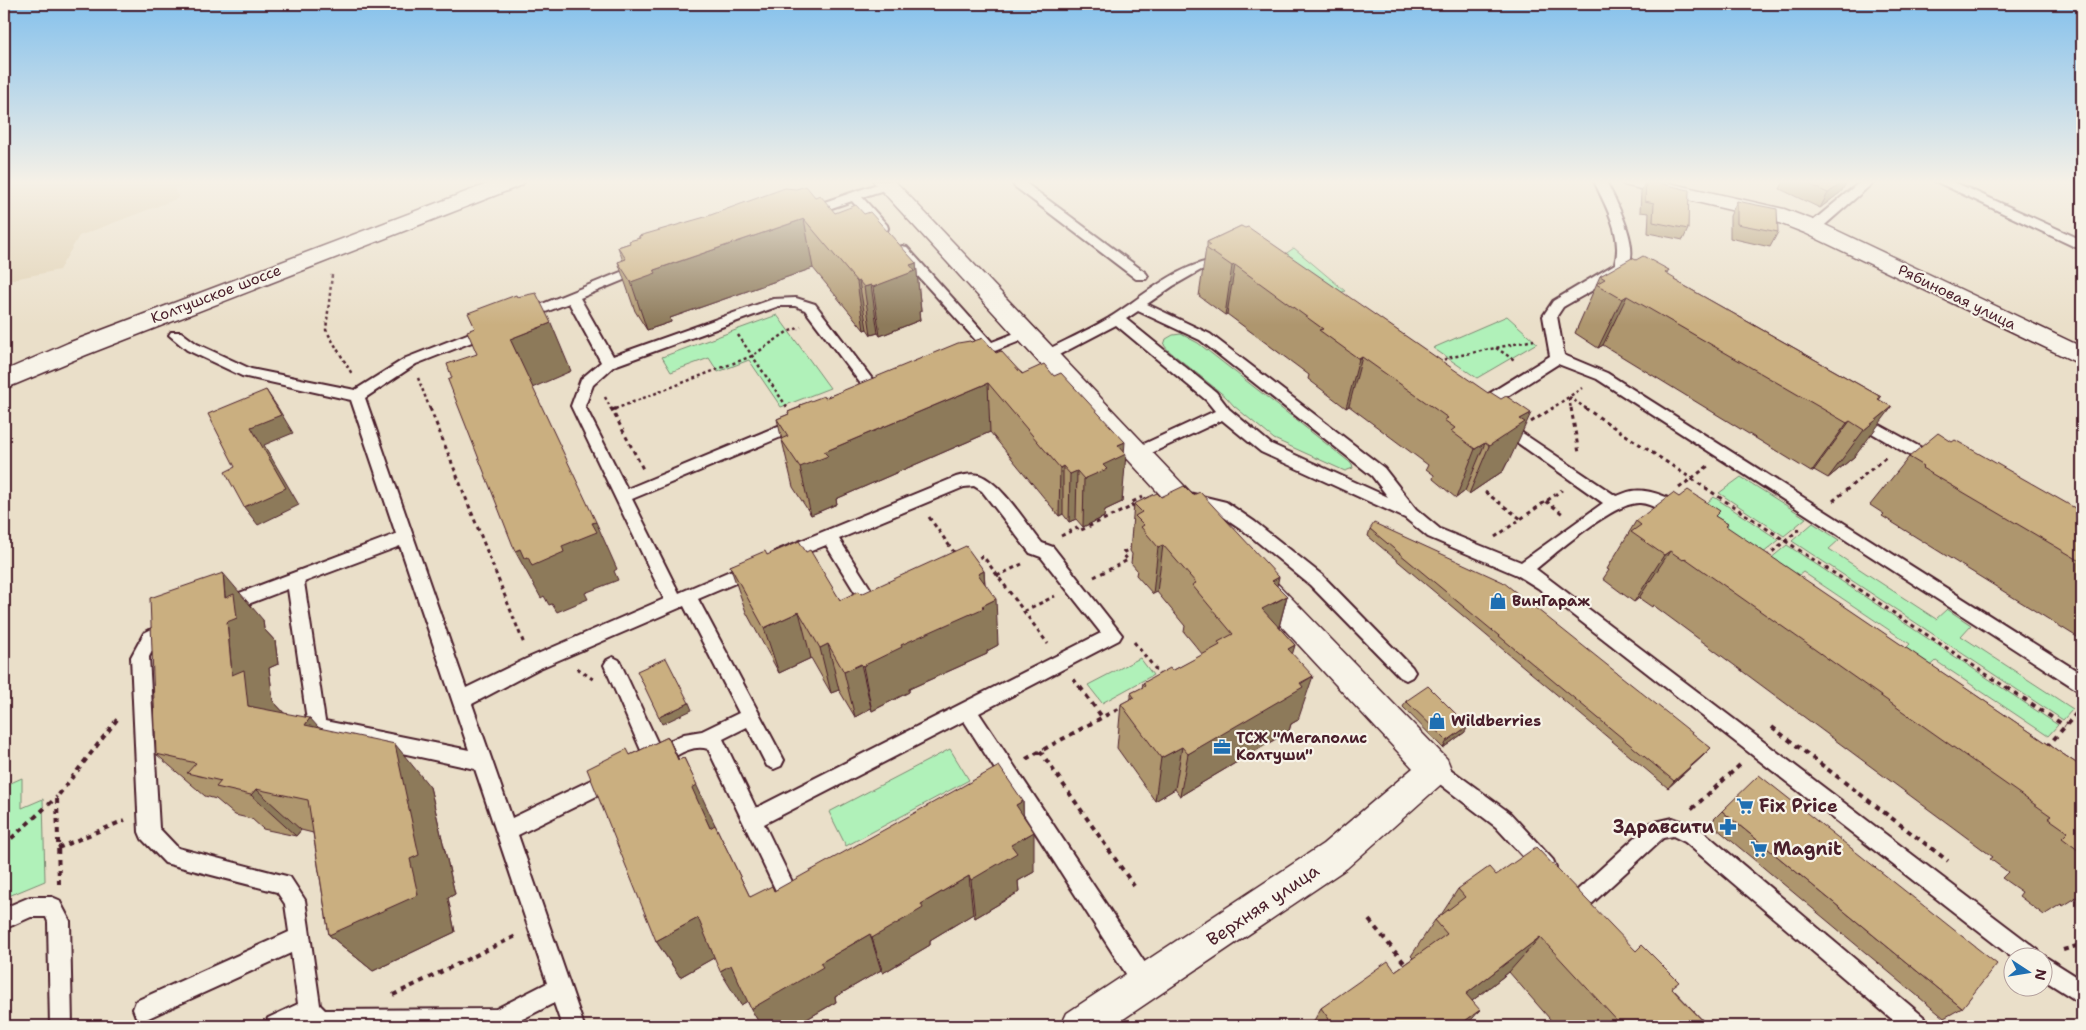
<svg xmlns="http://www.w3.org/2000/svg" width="2086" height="1030" font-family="'Shantell Sans',sans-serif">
<rect width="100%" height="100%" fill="#eadfc9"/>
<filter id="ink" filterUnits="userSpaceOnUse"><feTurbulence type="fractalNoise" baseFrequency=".02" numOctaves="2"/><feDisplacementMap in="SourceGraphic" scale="10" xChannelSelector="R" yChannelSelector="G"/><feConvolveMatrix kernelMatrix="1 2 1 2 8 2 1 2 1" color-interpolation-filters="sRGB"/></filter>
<g filter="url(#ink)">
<path fill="#e0d1b3" d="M4,181h205l-35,7 5,10 -100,38 -20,34 -55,11z"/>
<g fill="#b0f1b9" stroke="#7d8872">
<path d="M1294,248l51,43 -18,7 -46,-41z"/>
<path d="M777,315l53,73 -49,19 -32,-47 -31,12 -9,-14 -38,14 -9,-15z"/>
<path d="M1507,316l30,27 -60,35 -44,-30z"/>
<path d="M1181,334l17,9 154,121 1,4 -8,3 -71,-32 -40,-33 -8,-9 -58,-47 -4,-5 2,-6 7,-4z"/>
<path d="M1741,477l65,41 -22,18 -65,-43z"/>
<path d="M1714,497l65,43 -23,19 -59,-48z"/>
<path d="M1813,523l26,17 -10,9 107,70 11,-10 24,16 -10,11 112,73 -10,11 -271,-179z"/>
<path d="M1787,545l271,180 -10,11 -112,-75 -13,12 -25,-17 12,-12 -107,-72 -13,10 -26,-18z"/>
<path d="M1140,658l13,17 -51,28 -14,-18z"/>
<path d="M950,749l19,31 -123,66 -17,-34z"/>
<path d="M22,778v30l21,-9 2,82 -41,17v-112z"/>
</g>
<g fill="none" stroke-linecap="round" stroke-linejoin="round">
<g stroke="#4a1f2b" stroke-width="4">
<g id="service">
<path d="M886,181l4,1 2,3 -2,3 -28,9 25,28 1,3 -1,3h-10l-25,-30 -44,15 -6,-4 2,-3z"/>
<path d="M1013,181h10l123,92 2,3 -2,3h-10l-122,-93z"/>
<path d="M1594,181h12c9,18 37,70 20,88 -11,10 -48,29 -63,38l-6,9 7,39 43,18 475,301v17l-6,-2 -479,-310 -39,-15 -74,47h-10l-2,-4 2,-4 76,-47 -7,-40 10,-15 62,-37c8,-29 -9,-57 -21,-83z"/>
<path d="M1861,181h14l-57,50h-10l-1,-3 1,-3z"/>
<path d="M1935,181h17l130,59v7h-7z"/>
<path d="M902,246l5,1 85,95 33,-13 5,2 2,3 -2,3 -53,21h-10l-2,-3 2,-3 14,-6 -84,-93 -1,-3z"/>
<path d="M1226,258l5,1 2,3 -2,3 -30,5 -28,16 -26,18 63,30 174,134 32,41 24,20 81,33 82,-59 -105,-74 -3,-4 3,-4 5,-1 113,76c5,-1 10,-4 16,-5 16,-3 47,8 55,22l-2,4 -6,2c-14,-4 -24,-15 -39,-16 -25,-2 -84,50 -104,66l502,381 3,7 3,-1 38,24v24l-38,-24v-22l-30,1 -476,-371 -21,-13 -89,-38 -23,-19 -144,-66 -39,-32 -79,37h-10l-3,-4 3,-4 82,-38 -9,-11 -90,-75 -65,34h-10l-2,-3 2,-3c23,-12 46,-22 68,-35 38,-24 70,-56 117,-60zM1138,311l62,29 172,136 16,21 -117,-53 -42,-35 -13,-17 -90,-73z"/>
<path d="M643,263l7,4 -2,3 -68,28 33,58 160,-57 23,-1 19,6 67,88 -7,5 -5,-1 -65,-86 -10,-4h-16l-165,60 -21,19 -8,21 42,83 168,-70h10l3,4 -3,4 -173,72 47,94 74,-32 6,2 2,5 -2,5 -61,26 86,161 -3,6 -7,3 -7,-3 -20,-39 -24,12 33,69 345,-175 -60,-76 -11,-4 -48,-62 -8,-5 -10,1 -125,52 40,63 3,5 -3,5 -6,2 -6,-2 -41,-67 -44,18 -6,-2 -2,-5 2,-5 180,-74c7,-2 16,-4 23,-2 23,8 48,50 63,68l11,4 69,88 -3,5 -140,73 174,262 3,8 -3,8 -8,3 -8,-3 -173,-270 -200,103 32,66 -3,7 -7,3 -7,-3 -71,-148c-19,-6 -36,11 -53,18l-8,-3 -43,-99 3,-5 6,-3 6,3 40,86 25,-12 18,-3 37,-18 -55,-107 -146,63 -66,35 40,114 102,-49 7,3 3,6 -3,6 -103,51 66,191h-22l-8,-23 -45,23h-199l-3,-3 -7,3h-35l3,-8 30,-14 -7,-51 -147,67 -8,-3 -3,-8 3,-8 153,-69 -4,-28 -8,-12 -112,-29 -23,-24 -3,-7 -8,-175 13,-24 27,-14 6,2 3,5 -3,5 -21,12 -7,14 10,171 19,20 112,29 15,23 15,105 5,5 171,-1 51,-26 -72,-214 -165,-36 -2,-6 -20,-138 -64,24 -6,-2 -3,-5 3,-5 178,-67 -45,-134 -109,-24 -55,-26 -18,-15 2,-3h10l16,12 54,25 104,21 51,-32 79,-31h10l2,3 -2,3 -79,31 -51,34 101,290 60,-29 138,-60 -93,-193 10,-27 20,-17 -32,-59 -44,17 -7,-4 2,-3zM400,546l69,204 -144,-29 -21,-139z"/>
<path d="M1858,413l82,45 2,4 -2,4h-12l-75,-44 -3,-4 3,-4z"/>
<path d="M1189,493l37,9 29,20 67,53 90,92 3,5 -3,5 -6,3 -6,-3 -90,-92 -67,-55 -28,-19 -32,-8 -2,-4 2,-4z"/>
<path d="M1435,760l7,3 68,50 43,47 3,7 -3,7 -7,3 -7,-3 -43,-47 -68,-52 -3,-6 3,-6z"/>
<path d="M1673,818l26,10 226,190 3,8h-28l-215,-184 -12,-6 -10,2 -77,71 -7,3 -7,-3 -3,-7 3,-7 79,-72z"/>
<path d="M30,897h22l7,3 11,21 2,105h-22l-2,-104 -2,-5h-15l-27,12v-21z"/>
</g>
</g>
<g stroke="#4a1f2b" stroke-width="3">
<g id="minor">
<path d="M873,181h22l313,330 4,7 -4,7 -10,3 -10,-3z"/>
<path d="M1621,181h39l124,28 37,14 261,124v18l-277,-132 -36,-14 -145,-34z"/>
<path d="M1258,571l10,3 179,185 4,10 -4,10 -100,89 -234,158h-52l6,-13 256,-169 90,-76 -165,-178 -4,-8 4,-8z"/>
</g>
</g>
<g stroke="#4a1f2b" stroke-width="3">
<path id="secondary" d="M495,181h30l-3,4 -436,170 -82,34v-18l64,-28z"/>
</g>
<g stroke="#4a1f2b" stroke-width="2.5" stroke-dasharray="3 3" stroke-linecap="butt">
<path d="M332,275l-6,55 26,44"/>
<path d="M738,335l49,72"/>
<path d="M1496,348l20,13"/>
<path d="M1439,363l8,-5 87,-18"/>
<path d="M418,378l12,31"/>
<path d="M605,397l6,12"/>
<path d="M1569,397l18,12"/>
<path d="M1569,398l2,11"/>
<path d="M615,409l137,-53 35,-24 14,-5"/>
<path d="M1551,409l31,-21"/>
</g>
<g stroke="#4a1f2b" stroke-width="3" stroke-dasharray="4 4" stroke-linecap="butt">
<path d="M430,408l94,236"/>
<path d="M611,408l32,61"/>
<path d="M1571,408l8,45"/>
<path d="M1585,408l422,280"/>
<path d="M612,410l6,-2"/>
<path d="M1531,422l22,-14"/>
<path d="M1679,488l29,-22"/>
<path d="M1485,492l36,27"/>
<path d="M1546,501l18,14"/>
<path d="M1833,501l53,-44"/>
<path d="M929,517l27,38"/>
<path d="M1061,536l16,-8 2,3 54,-25 -3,-3 13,-6"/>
<path d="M1495,537l67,-47"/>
<path d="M1766,557l36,-30"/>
<path d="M972,561l11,-5 65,88"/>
<path d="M997,576l25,-12"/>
<path d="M1094,577l34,-17 -6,-7 10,-5"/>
<path d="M1024,611l31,-15"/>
<path d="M1134,642l27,34"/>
<path d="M577,668l17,12"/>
<path d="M1074,679l6,9"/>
</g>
<g stroke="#4a1f2b" stroke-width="4" stroke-dasharray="5 5" stroke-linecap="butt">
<path d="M1080,687l22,30"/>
<path d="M2006,687l59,39"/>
<path d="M1772,727l176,134"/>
<path d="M2047,747l35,-40"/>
<path d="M1040,751l94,135"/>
<path d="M1026,759l97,-53"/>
<path d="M1692,809l49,-45"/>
<path d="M4,845l53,-48"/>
<path d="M58,848l67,-28"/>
<path d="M59,884l-2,-87 62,-80"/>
<path d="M1369,920l37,45"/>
<path d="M2063,950l17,-5 2,-3"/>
<path d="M393,995l123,-59"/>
</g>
<use href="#service" fill="#f7f3e8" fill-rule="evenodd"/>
<use href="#minor" fill="#f7f3e8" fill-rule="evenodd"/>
<use href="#secondary" fill="#f7f3e8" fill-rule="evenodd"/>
</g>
<g fill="#ae966e" stroke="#4a1f2b">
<path d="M1646,181h5l37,48 -5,11 -35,-7 1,-20 -9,-1 1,-21z"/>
<path d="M1784,181h63l-6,11 -21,16 -40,-19z"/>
<path d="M815,197l20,16 81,50 5,48 -2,1 1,8 -40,16 -2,-3 -7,2 -4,-6 -3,1 -51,-62 -143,50 1,4 -24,8 -12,-19 -17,-49 5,-1 -5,-14 12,-4 9,-5v-2z"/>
<path d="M1737,201l41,31 -8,15 -40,-9v-22z"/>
<path d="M1241,226l268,235 -2,2 -4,8 -34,23 -4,-3 -9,7 -23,-19 1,-4 -8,-6 2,-4 -79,-59 -3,2 -38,-29 1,-4 -82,-61 -2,1 -26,-19 7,-48 1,-1v-5z"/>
<path d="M1636,260l33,10 -2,4 7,6 207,117 -2,3 -24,56 -27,22 -14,-8 -3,2 -208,-127 -5,3 -23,-15 25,-57z"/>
<path d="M971,342l25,11 128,99 -2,50 -17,8 -1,7 -21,10 -7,-8 -7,3 -6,-8 -4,2 -69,-84 -154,67 1,5 -26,11 -18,-28 -16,-68 12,-5 -1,-2 12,-5v-2l25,-7z"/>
<path d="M1909,457l173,55v128l-200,-124 2,-2 -14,-9z"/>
<path d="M1161,497l116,89 10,10 -8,31 16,18 -3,8 6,67 -7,4 -2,7 -109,65 -5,-7 -20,12 -38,-53 4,-44 10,-5v-6l11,-5 1,-5 29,-12 31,-16 -19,-23 1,-6 -28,-34 -4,2 -17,-19 1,-5 -6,-7 1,-9 -2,-3 4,-47z"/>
<path d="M1679,497l37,20 12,7 -2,3 356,240v127l-19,12 -2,-2 -17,11 -25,-19 3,-4 -20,-14 6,-6 -18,-13 3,-2 -340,-252 -1,2 -13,-9 -5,4 -31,-23 6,-9 -2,-1 29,-48z"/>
<path d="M1370,529l341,219 -6,6 -37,34 -300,-252z"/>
<path d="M806,552l34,48 21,-6 123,-23 1,13 13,61 -11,6v3l-78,35v3l-37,19 -1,-3 -16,9 -16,-27 -8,3 -20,-35 -32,15 -33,-61 -16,-46 37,-11z"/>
<path d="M263,620l1,9 11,12 3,23 -9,4 4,33 11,12 34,14 112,60 25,107 -7,4 7,34 -82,39 -44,-36 -16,-102 -12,-3 -5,6 -33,-7 -11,-10 -17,-4 -19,-16 -11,-3 -49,-42z"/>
<path d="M1406,701l59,31 -22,16 -40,-41z"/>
<path d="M668,737l11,23 37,67 34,70 24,-6 249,-90v15l11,56 -16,9 1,11 -44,26 -2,-4 -43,26v5l-47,28 -2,-3 -46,27 1,5 -41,24h-34l-14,-25 -6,4 -26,-48 -35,20 -24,-36 -26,-186z"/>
<path d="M1722,811l240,197 -18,10 -234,-195z"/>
<path d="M1496,875l176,113 36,38h-152l-47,-54 -37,29 -6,25h-155l10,-18 74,-37 18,-13 -2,-2 24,-36 6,-5 17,-26z"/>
</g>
<g fill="#8d7a5a" stroke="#4a1f2b">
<path d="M1845,181h2l-6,11 -21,16 8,-15z"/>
<path d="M804,219l9,49 -143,50 1,4 -24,8 -16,-48 23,-12z"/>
<path d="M916,263l5,48 -2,1 1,8 -40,16 -7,-49 37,-22z"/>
<path d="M1235,265l-8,49 -2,1 7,-49z"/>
<path d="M859,281l8,48 -3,1 -7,-48z"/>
<path d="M871,285l7,48 -7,2 -7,-48z"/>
<path d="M1627,296l-24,49 -5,3 24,-49z"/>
<path d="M551,323l20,48 -39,17 -22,-49z"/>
<path d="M1362,357l-13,49 -3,2 13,-49z"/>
<path d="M988,383l2,49 -154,67 1,5 -26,11 -11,-48 24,-15z"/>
<path d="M266,390l12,18 15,25 -29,12 35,60 -41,20 -14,-18 7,-80z"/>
<path d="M1892,407l-37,49 -27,22 36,-48z"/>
<path d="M1531,413l-22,48 -2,2 -4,8 -34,23 20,-48 31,-27z"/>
<path d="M1850,421l-36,49 -3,2 36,-49z"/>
<path d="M1125,442l-1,13 2,-1 -4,48 -17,8 -1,7 -21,10 1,-48 19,-14 15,-20z"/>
<path d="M1485,443l-20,48 -9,7 19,-49z"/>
<path d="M1063,466v48l-4,2 1,-48z"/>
<path d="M1077,471l-1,48 -7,3 1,-48z"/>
<path d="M596,522l21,47 -3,2 4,9 -33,13 3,6 -31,13 -5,-8 -3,1 -5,-9 -3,2 -26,-47z"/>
<path d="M1163,545l-6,47 -4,2 5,-47z"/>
<path d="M1670,551l-31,47 -5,4 30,-47z"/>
<path d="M984,571l2,33 10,-5 2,46 -11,6v3l-78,35v3l-37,19 -9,-45 38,-21 77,-71z"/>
<path d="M223,573l40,47 1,9 11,12 3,23 -9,4 4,33 13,14 -38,-9 -16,-31z"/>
<path d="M1279,577l-6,27 14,-8 -12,46 -13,-33 10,-28z"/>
<path d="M799,612l12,46 -32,15 -15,-45z"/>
<path d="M828,644l11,46 -8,3 -11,-45z"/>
<path d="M1295,645l-13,45 6,-41z"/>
<path d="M861,664l10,44 -16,9 -11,-45z"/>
<path d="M1313,676l-15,44 -7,4 -2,7 -109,65 8,-42z"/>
<path d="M689,703l3,7 -30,14 -3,-7z"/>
<path d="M310,718l39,44 -44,-37z"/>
<path d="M1468,726l-3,6 -22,16 4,-7z"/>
<path d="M668,737l24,51 -8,-30 32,69 -6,1z"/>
<path d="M395,744l35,43 25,107 -7,4 7,34 -82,39 -44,-36 81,-76z"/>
<path d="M1182,747l-7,42 -20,12 6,-43z"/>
<path d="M1711,748l-6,6 -37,34 6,-7z"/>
<path d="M256,789l45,41 -5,6 -45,-41z"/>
<path d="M1023,801l1,37 10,-6v40l-16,9 1,11 -44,26 -4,-38 40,-35 5,-40z"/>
<path d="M969,876l4,38 -43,26v5l-47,28 -11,-35 49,-34z"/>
<path d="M698,918l21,37 -39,22 -24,-36z"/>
<path d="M870,934l11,36 -46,27 1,5 -41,24h-34l-10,-17 69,-46z"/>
<path d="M1540,937l-31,35 -69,54 26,-32z"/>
<path d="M731,965l20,34 -10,6 -21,-34z"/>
<path d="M1480,1010l-14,16h-8z"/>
</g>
<g fill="#caaf80" stroke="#4a1f2b">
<path d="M1646,181h5l38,9 -1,39 -35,-7 1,-19 -9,-2z"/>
<path d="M1802,181h43l-17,12z"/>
<path d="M806,186l9,11 5,-2 15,18 21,-8 8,9 6,-2 46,51 -6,2 5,6 -42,16 -2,-2 -7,2 -5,-6 -2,1 -53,-63 -150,51 2,3 -25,9 -13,-20 8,-3 -8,-12 12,-4 -1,-2 11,-3 -1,-2 66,-19 80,-29 11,1z"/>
<path d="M1737,201l40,8 1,23 -41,-8z"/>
<path d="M1241,226l4,2 3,-1 240,166 2,-1 11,7 5,-3 25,17 -11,6 5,3 -36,24 -4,-3 -10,6 -24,-18 4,-3 -11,-8 4,-2 -86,-61 -3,2 -40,-29 4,-1 -88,-64 -3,1 -26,-18 5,-3 -4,-3z"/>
<path d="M1643,256l26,14 -4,3 10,6 -1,1 207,117 -3,2 14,8 -28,23 -14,-9 -3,2 -220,-127 -5,3 -26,-15 9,-5 -5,-3 32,-18 4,2z"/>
<path d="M536,293l15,30 -41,16 86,183 -4,1 5,9 -35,14 2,6 -32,14 -4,-9 -4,1 -4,-9 -5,2 -67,-171 4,-2 -5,-14 30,-10 -10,-23 8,-3 -7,-15 48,-18 1,2z"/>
<path d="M983,338l13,15 5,-2 21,23 22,-10 10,12 7,-3 64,69 -7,3 8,9 -23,11 4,4 -23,10 -7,-8 -7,3 -7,-8 -3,2 -72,-85 -164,69 4,4 -28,11 -19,-28 7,-3 -11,-17 12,-5 -1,-2 13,-5 -1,-2 24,-9 1,2 133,-55 12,-2 1,1z"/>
<path d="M266,390l15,25 -30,12 35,61 -42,19 -19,-35 10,-5 -27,-53z"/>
<path d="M1938,433l14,9 3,-2 127,72v50l-160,-94 2,-2 -15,-9z"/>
<path d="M1184,486l9,9 7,-3 79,85 -7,4 15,15 -25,13 33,36 -7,4 25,27 -13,7 3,4 -115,67 -6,-7 -21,11 -40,-54 13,-7 -3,-4 14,-7 -2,-3 27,-15 2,3 48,-26 -2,-3 15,-8 -41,-49 4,-2 -33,-38 -5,2 -17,-20 3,-2 -9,-9 7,-4 -8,-8 23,-11 4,4z"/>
<path d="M1688,490l32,21 -5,5 13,8 -2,2 356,241v86l-20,-15 6,-6 -20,-14 3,-2 -366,-258 -2,2 -13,-9 -6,4 -33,-23 10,-7 -5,-4 37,-28 6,4z"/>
<path d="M1374,523l129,59 208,166 -37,33 -304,-252z"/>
<path d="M799,541l7,11 4,-2 30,50 19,-9 2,3 105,-48 18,25 -6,3 18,25 -14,7 2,2 -83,37 1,2 -39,19 -2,-2 -17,8 -16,-28 -8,4 -21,-36 -35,16 -34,-62 35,-15 2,4z"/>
<path d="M223,573l2,25 9,-4 3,24 -10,4 5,53 12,-5 4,36 62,12 -5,7 90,19 24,111 -9,4 8,36 -89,40 -21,-135 -52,-11 -5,6 -35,-8 5,-6 -34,-8 9,-10 -40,-9 -6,-156z"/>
<path d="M666,658l23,45 -30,14 -22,-46z"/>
<path d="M1428,686l40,40 -21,15 -41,-40z"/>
<path d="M668,737l10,23 6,-2 13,27 -5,3 18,40 5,-3 35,72 22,-11 2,5 225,-125 24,35 -7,4 18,27 -23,13 6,8 -46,27 -2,-4 -48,28 2,4 -51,30 -2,-4 -50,29 3,4 -72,42 -20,-44 -11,6 -22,-53 -42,23 -69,-172 40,-20 3,6z"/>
<path d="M1759,775l238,189 -35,44 -240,-197z"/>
<path d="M1536,847l100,104 6,-6 37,37 -8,6 37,38h-86l-82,-89 -74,57 14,16 -22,16h-139l10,-7 -8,-11 67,-47 7,10 52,-37 -12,-14 30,-23 -7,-8 31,-22 7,8z"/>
</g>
</g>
<linearGradient id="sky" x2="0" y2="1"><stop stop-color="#85c1ec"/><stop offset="0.56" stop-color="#f6f1e7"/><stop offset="1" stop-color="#f6f1e7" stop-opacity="0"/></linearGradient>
<rect width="2086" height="325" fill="url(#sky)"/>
<defs>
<g id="shop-bare" transform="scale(1.35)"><path d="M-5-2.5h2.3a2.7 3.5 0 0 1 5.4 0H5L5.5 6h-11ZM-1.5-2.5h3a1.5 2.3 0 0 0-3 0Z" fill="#1f6fb2" stroke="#f7f3e8" stroke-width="2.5" paint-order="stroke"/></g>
<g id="office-bare" transform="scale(1.35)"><path d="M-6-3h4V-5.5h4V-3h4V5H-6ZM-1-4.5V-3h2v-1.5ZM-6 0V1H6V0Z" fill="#1f6fb2" stroke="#f7f3e8" stroke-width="2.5" paint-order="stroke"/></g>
<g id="supermarket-bare" transform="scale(1.35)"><path d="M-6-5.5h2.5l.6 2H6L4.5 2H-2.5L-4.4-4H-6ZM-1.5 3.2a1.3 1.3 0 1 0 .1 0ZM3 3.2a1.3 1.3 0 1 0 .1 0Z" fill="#1f6fb2" stroke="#f7f3e8" stroke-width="2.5" paint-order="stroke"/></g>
<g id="pharmacy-bare" transform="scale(1.35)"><path d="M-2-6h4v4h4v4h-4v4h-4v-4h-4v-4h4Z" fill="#1f6fb2" stroke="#f7f3e8" stroke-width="2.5" paint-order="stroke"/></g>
</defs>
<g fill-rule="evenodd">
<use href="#shop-bare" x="1498" y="601"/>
<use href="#shop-bare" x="1437" y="721"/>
<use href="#office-bare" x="1222" y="747"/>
<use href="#supermarket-bare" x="1745" y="806"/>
<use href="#pharmacy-bare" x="1728" y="827"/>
<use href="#supermarket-bare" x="1759" y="849"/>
</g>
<g text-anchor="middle" stroke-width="4.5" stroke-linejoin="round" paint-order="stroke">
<g font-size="15" fill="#4a1f2b" stroke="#f7f3e8">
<text transform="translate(216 294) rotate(-21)" y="5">Колтушское шоссе</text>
<text transform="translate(1957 297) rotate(26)" y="5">Рябиновая улица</text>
</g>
<g font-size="15" font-weight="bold" fill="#4a1f2b" stroke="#f7f3e8" text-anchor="start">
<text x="1512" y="606">ВинГараж</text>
<text x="1451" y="726">Wildberries</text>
<text x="1236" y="743">ТСЖ "Мегаполис<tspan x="1236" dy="17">Колтуши"</tspan></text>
</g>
<g font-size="18" font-weight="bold" fill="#4a1f2b" stroke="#f7f3e8" text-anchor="start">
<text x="1759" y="812">Fix Price</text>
<text x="1714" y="833" text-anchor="end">Здравсити</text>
<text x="1773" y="855">Magnit</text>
</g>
<g font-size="18" fill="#4a1f2b" stroke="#f7f3e8">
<text transform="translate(1263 905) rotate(-34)" y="6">Верхняя улица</text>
</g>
</g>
<rect width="2086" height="1030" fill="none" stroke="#f7f3e8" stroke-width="20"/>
<rect x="10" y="10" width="2066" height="1010" fill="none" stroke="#4a1f2b" stroke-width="2" filter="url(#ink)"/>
<g transform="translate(2028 972) rotate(102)"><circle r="24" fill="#f7f3e8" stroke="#b29e9c"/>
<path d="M0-4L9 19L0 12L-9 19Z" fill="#1f6fb2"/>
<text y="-8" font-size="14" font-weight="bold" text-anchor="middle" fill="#4a1f2b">N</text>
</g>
</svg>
